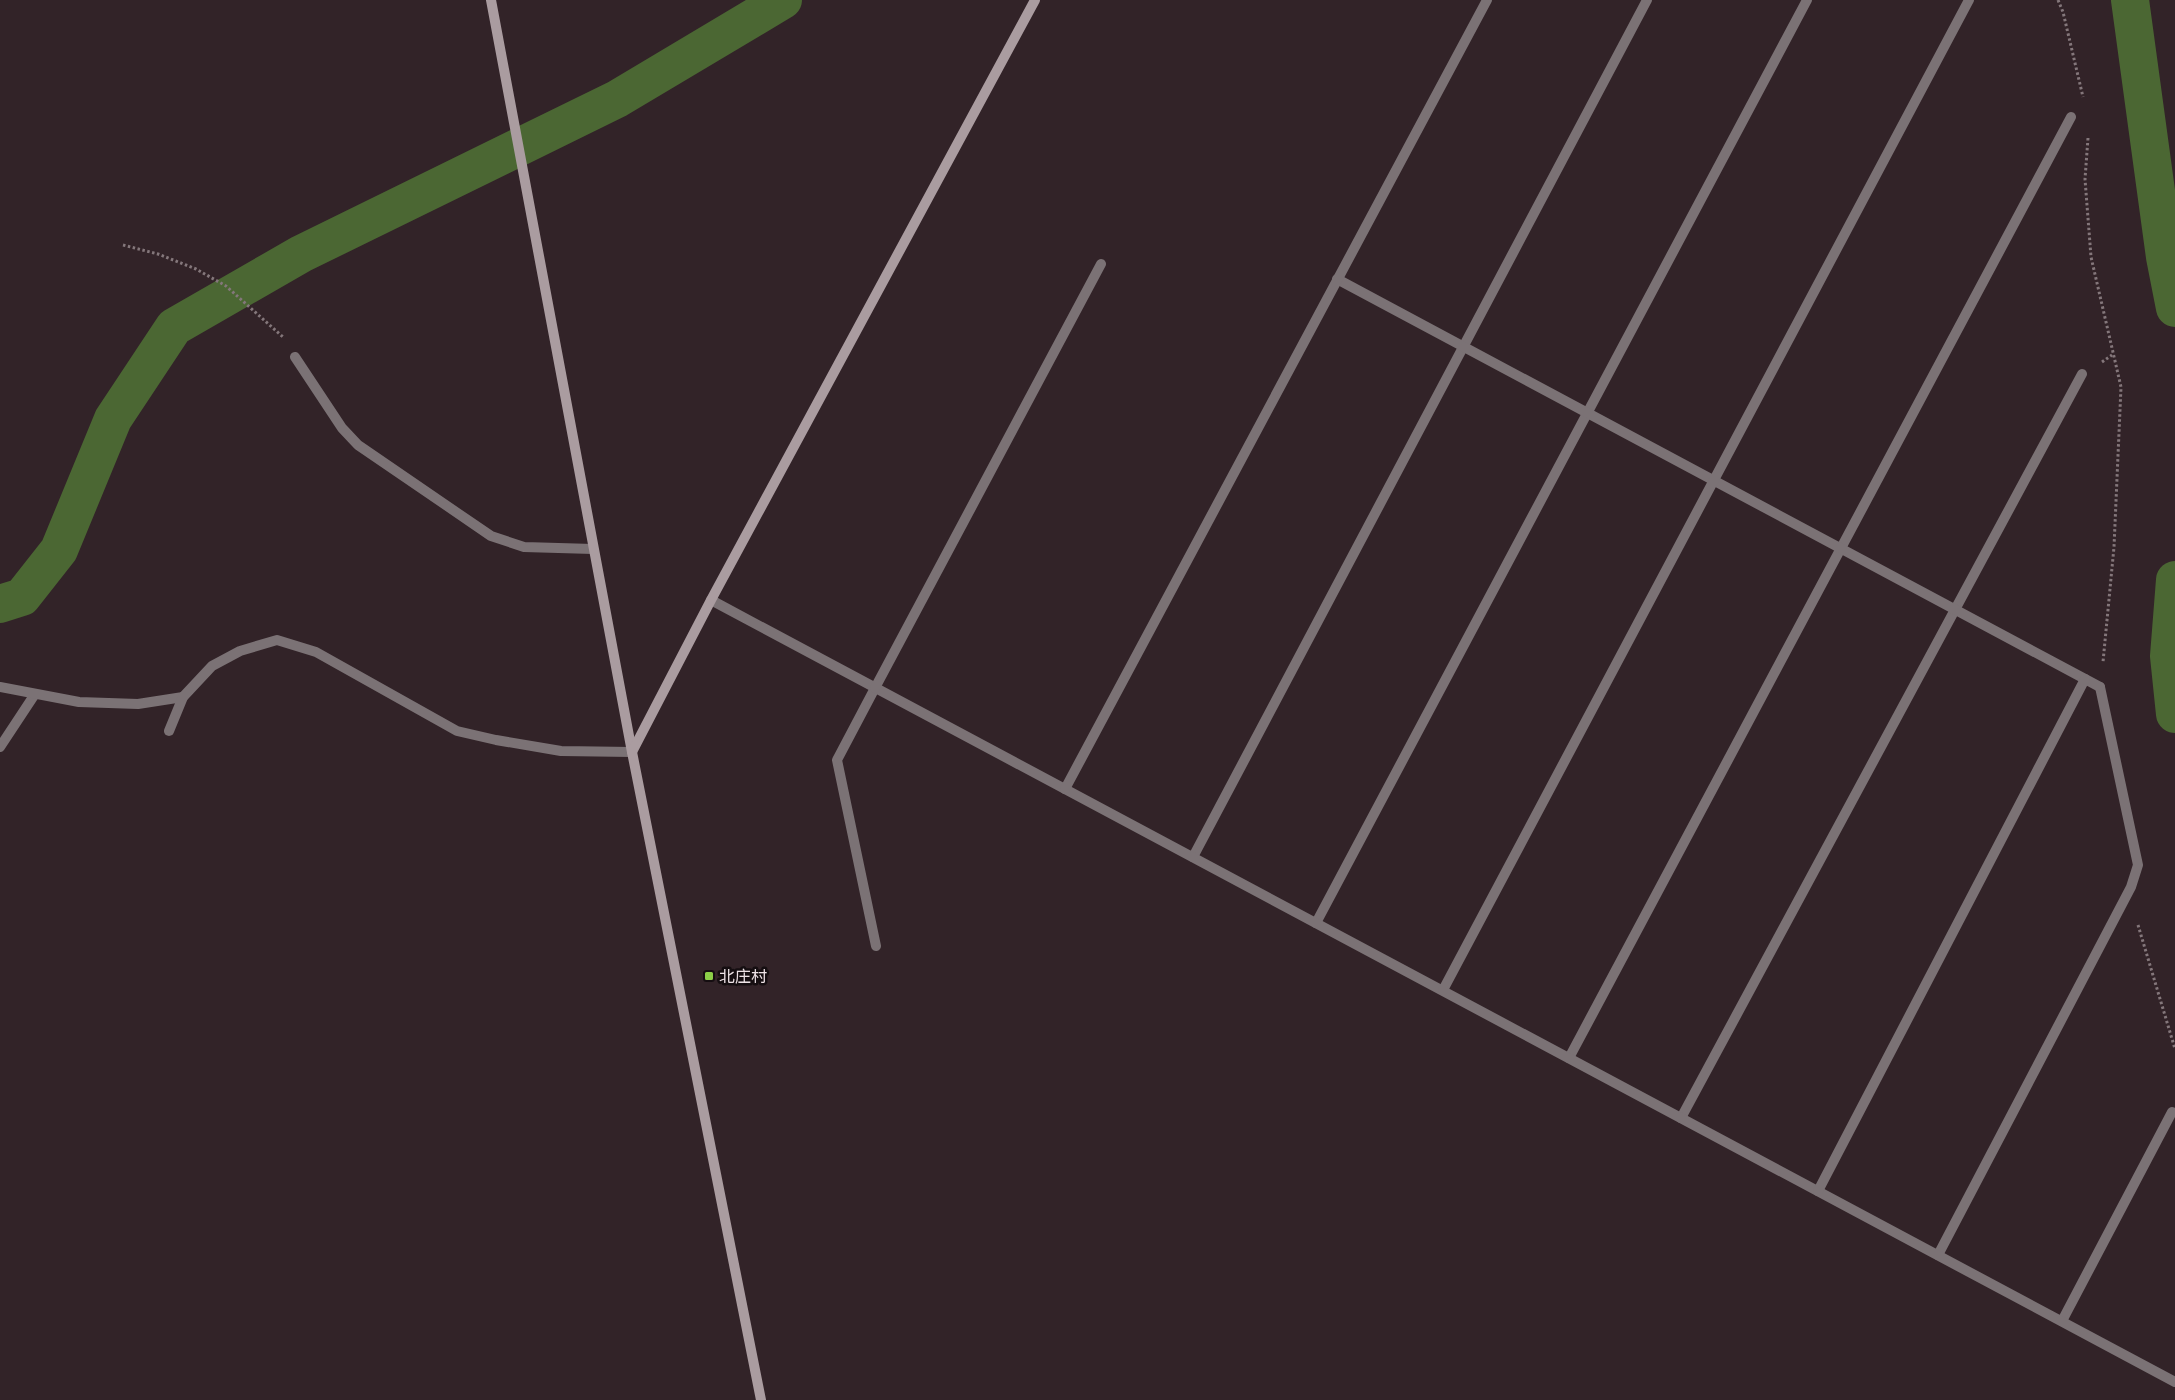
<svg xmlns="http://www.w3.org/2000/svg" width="2175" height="1400" font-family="Arial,'Noto Sans SC',sans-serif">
<rect width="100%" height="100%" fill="#322328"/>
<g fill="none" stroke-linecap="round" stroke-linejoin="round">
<g stroke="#4b6733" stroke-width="38">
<path d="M2130,0l35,257 10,51"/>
<path d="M2175,580l-6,76 6,58"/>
<path d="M0,604l22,-7 37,-47 54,-131 61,-92 127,-73 316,-155 166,-99"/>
</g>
<g stroke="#84777b" stroke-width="3" stroke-dasharray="2.5 2.5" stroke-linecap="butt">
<path d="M2058,0l5,12 20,85"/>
<path d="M2088,138l-3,41 6,78 30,130 -7,160 -11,115"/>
<path d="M123,245l35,9 38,15 30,17 57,51"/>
<path d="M2102,362l10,-7"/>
<path d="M2138,925l37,124"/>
</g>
<g stroke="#7b7275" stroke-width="10">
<path d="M295,357l47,71 16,17 133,91 33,11 69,2"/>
<path d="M875,688l-38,72 39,186"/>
<path d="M0,747l35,-53"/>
<path d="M1193,857l454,-857"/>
<path d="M1316,923l491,-923"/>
<path d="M1569,1058l502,-941"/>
<path d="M1681,1118l401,-744"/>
<path d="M1938,1255l193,-368 7,-22 -38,-178"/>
<path d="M2062,1321l110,-209"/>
</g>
<g stroke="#7b7275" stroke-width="10">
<path d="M1337,279l763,408"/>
<path d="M711,600l1464,782"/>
<path d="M0,687l79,15 59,2 45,-7"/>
<path d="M875,688l226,-424"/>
<path d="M169,731l14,-34 29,-31 28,-15 37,-11 39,12 141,79 39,9 65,11 71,1"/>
<path d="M1065,789l422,-789"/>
<path d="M1443,990l526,-990"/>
<path d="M1818,1191l267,-512"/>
</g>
<g stroke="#aa9ca0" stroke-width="10">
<path d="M491,0l141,752 129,648"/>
<path d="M632,752l79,-152 324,-600"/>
</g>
</g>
<rect fill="#8bce47" stroke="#150e11" stroke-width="2" x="704" y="971" width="10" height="10" rx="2.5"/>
<g text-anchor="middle" stroke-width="5" stroke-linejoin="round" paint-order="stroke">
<g font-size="16" fill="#ede2e6" stroke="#150e11" text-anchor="start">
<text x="719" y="982">北庄村</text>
</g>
</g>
</svg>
